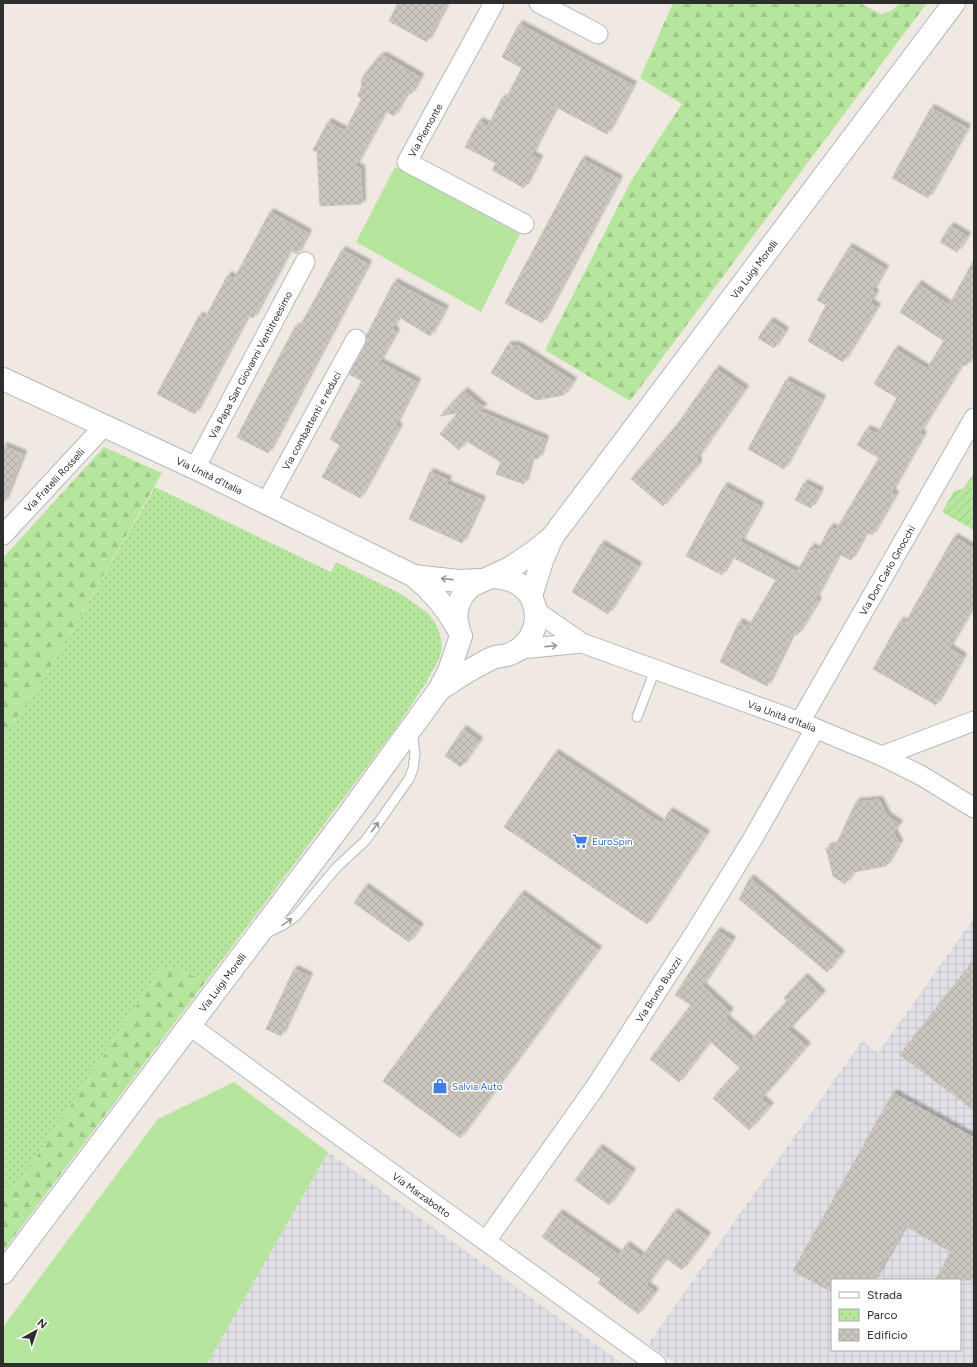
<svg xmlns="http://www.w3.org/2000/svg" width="977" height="1367" font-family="Figtree,sans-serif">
<defs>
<pattern id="industrial-grid" width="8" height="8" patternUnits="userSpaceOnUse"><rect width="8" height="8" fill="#e3e1e8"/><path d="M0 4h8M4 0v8" fill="none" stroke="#c3c1c7"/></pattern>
<pattern id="forest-firs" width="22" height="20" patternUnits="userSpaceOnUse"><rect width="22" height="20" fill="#b6e59e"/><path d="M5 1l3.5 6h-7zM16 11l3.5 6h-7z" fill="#9dc588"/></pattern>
<pattern id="park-dots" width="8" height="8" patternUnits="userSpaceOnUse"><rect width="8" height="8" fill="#b6e59e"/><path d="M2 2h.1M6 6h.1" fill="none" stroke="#9dc588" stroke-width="1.8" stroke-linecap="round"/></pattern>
<pattern id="garden-furrows" width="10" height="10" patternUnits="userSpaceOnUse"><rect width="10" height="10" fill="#b6e59e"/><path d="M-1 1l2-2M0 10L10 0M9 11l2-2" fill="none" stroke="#9dc588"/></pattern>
<pattern id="building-cross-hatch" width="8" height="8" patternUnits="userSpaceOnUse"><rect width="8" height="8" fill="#cbc7bf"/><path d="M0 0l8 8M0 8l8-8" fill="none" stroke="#afaba4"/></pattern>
<filter id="shadow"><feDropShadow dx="3.5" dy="-3.5" stdDeviation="1" flood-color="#0004"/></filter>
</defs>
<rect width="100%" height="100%" fill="#efe9e1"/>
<g fill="url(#industrial-grid)" fill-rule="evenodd">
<path d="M974,918v446h-298l-28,-20 214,-303 16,12zM832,1280h128v70h-128z"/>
<path d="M328,1152l295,212h-416z"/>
</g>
<g fill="#b6e59e">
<path d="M395,167l125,67 -39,78 -125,-70z"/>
<path d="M234,1082l94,70 -121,212h-204v-37l155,-208z"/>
</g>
<g fill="url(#forest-firs)">
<path d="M673,3h186l22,11 10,-3 9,-8h27l-297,398 -85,-51 86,-169 51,-77 -42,-26z"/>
<path d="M104,447l58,26 -105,183 -54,83v-181z"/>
<path d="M163,966l44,14 -204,271v-66l12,4z"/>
</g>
<path fill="url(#park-dots)" d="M155,487l176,85 5,-10 65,32 27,19 8,11 4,11 2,11 -2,11 -13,24 -33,50 -187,249 -44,-14 -148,223 -12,-4v-446l54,-83z"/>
<path fill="url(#garden-furrows)" d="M974,473v57l-32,-18 12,-21 9,-2z"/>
<g fill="url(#building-cross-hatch)" stroke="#cbc5ba" filter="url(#shadow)">
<path d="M398,3h49l-20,39 -38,-21z"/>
<path d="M519,24l114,61 -26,49 -51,-27 -25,48 8,4 -15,29 -32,-18 4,-7 -31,-16 14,-26 9,5 14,-28 3,2 17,-32 -20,-11z"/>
<path d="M384,56l36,21 -9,17 -4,-1 -13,23 -9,-5 -30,55 6,3 1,35 -42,2 -3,-54 -4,-2 15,-28 17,9 17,-33 -5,-2 4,-7 1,-11 13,-17 4,-4z"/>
<path d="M931,108l36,20 -39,70 -36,-20z"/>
<path d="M582,159l37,20 -77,144 -37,-20z"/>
<path d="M270,212l38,21 -11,21 -7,-4 -37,68 -5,-3 -53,99 -38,-20 42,-78 6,2 23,-43 6,4z"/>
<path d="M950,226l17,10 -10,16 -17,-10z"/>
<path d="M849,247l36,22 -13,22 3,2 -5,10 7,4 -34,55 -35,-21 18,-36 -9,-5z"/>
<path d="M342,250l26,14 -100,189 -31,-16 58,-110 4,1z"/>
<path d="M974,260v92l-8,14 -4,-2 -43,69 4,2 -32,57 4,3 -23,40 -6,-3 -15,28 -12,-6 -24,45 3,2 -21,34 -4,-2 -26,53 -47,-24 19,-40 9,5 28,-47 -44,-23 -10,18 -36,-19 38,-70 36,20 -20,36 57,30 14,-25 7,3 12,-23 6,3 43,-72 -22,-13 10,-16 10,5 20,-36 -23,-14 21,-35 32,20 17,-28 -44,-29 18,-28 31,21z"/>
<path d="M394,282l51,27 -15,27 -31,-19 -7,11 4,4 -17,30 38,20 -22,43 4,2 -39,71 -38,-21 18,-32 -10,-6 32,-58 -13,-7 17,-30v-8z"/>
<path d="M770,321l15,10 -11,17 -16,-10z"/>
<path d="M508,345l10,1 55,35 -9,14 -28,5 -45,-27z"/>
<path d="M716,369l29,20 -48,69 1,7 -35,41 -32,-27 46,-54z"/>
<path d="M786,380l36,19 -38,70 -36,-20z"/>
<path d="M464,391l20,17 -8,2 69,29 -7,20 -7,-1 -7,26 -28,-10 5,-12 -35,-21 -7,9 -19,-16 18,-21 -18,3z"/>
<path d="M3,446l20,8 -19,48h-1z"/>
<path d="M430,472l18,8 -2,4 36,16 -20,43 -53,-24z"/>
<path d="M804,483l16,8 -9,17 -16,-8z"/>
<path d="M954,537l20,12v55l-25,44 14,9 -27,48 -63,-36 27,-48 5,2z"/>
<path d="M601,544l37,22 -30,48 -36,-22z"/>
<path d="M463,729l16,12 -18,26 -16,-11z"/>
<path d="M555,753l107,71 7,-13 37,23 -59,90 -143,-97z"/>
<path d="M879,800l8,16 12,8 -6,8 6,11 -13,23 -32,6 -9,12 -12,-8 -7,-28 10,-3 20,-43z"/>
<path d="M750,878l91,76 -14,18 -88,-73z"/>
<path d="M365,887l55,40 -11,15 -55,-39z"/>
<path d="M521,894l77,56 -138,188 -77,-57z"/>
<path d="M717,931l15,9 -30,46 28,26 -5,6 26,23 36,-40 -3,-3 20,-21 18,17 -34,36 19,16 -46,53 9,7 -21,24 -36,-32 27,-30 -30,-27 -31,41 -29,-23 41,-54 -16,-10z"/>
<path d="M974,960v150l-74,-55z"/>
<path d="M294,969l15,7 -28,60 -15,-7z"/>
<path d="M893,1093l81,45v142h-39l16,-28 -46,-26 -31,54h-42v12l-39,-21z"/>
<path d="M599,1148l33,24 -23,33 -34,-25z"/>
<path d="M674,1212l33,24 -25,34 -16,-12 -20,27 9,7 -17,22 -40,-31 3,-4 -59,-42 17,-24 60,42 7,-10 16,12z"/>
</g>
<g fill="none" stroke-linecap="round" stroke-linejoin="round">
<g stroke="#b4b7c1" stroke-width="11">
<g id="service">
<path d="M637,717l18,-47"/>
<path d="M267,933l16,-8 13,-9 40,-48 29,-27 18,-25 26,-37 4,-10 2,-15 -3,-23"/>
</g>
</g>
<g stroke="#b4b7c1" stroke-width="21">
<g id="minor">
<path d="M494,3l-87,159 117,62"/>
<path d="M539,3l59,31"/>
<path id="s1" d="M195,468l110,-206"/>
<path id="s2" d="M266,503l90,-164"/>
<path id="s3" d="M3,535l102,-110"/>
<path id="s4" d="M536,611l46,32 218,79 82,34 40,20 52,32"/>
<path d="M521,649l61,-6"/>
<path id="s5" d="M800,722l174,-304"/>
<path d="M882,756l92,-35"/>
<path id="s6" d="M189,1025l136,100 331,239"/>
<path id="s7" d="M486,1241l110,-155 100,-155 56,-91 63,-111"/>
</g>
</g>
<g stroke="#b4b7c1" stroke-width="24">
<g id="tertiary">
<path id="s8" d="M3,379l192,89 219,108c19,15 32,31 44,53"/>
<path d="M414,576l44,5 23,-1"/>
<path id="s9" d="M531,596l12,-38 10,-22 401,-533"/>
<path d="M459,631l-3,-14 2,-12 5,-10 8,-9 39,-18 21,-14 20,-16"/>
<path d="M440,689c13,-8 25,-17 39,-24 5,-3 11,-6 16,-8 5,-1 11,-1 15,-3 22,-9 32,-33 22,-55 -7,-16 -23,-21 -40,-22"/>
<path id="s10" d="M3,1273l343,-455 93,-128 10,-19 12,-35"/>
</g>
</g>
<use href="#service" stroke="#fff" stroke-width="9"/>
<use href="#minor" stroke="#fff" stroke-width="19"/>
<use href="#tertiary" stroke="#fff" stroke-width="22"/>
</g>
<defs><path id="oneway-shaft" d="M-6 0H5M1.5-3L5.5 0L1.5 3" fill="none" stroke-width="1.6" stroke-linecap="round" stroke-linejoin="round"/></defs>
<g stroke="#969696">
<use href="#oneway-shaft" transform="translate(447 579) rotate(-174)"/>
<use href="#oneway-shaft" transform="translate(551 646) rotate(-6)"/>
<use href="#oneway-shaft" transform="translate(375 827) rotate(-53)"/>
<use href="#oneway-shaft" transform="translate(287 922) rotate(-35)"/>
</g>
<defs>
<g id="supermarket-bare" transform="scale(1.2)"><path d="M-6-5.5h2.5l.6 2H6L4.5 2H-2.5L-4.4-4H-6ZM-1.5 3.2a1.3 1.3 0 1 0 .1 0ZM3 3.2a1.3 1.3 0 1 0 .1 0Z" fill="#3f7fe0" stroke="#fff" stroke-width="2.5" paint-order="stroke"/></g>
<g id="shop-bare" transform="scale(1.2)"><path d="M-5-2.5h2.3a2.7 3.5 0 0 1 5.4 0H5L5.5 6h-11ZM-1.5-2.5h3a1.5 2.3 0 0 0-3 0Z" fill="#3f7fe0" stroke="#fff" stroke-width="2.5" paint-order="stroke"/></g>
</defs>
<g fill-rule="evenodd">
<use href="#supermarket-bare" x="580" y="841"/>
<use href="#shop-bare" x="440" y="1086"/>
</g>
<g text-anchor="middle" stroke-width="3" stroke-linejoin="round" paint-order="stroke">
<g font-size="10" fill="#2e2e2e" stroke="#fff">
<text transform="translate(425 130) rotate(-61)" y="4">Via Piemonte</text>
<text dy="4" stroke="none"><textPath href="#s9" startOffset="398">Via Luigi Morelli</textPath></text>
<text dy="4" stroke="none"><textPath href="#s1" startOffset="117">Via Papa San Giovanni Ventitreesimo</textPath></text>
<text dy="4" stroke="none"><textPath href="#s2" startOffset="94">Via combattenti e reduci</textPath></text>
<text dy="4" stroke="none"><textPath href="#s8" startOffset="228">Via Unità d'Italia</textPath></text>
<text dy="4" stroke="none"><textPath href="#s3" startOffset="75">Via Fratelli Rosselli</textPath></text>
<text dy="4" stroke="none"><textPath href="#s5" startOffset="175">Via Don Carlo Gnocchi</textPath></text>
<text dy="4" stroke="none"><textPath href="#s4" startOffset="269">Via Unità d'Italia</textPath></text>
<text dy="4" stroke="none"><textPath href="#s10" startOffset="364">Via Luigi Morelli</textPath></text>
<text dy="4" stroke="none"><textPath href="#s7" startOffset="305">Via Bruno Buozzi</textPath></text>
<text dy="4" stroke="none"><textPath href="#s6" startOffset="288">Via Marzabotto</textPath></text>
</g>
<g font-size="10" fill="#366cbe" stroke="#fff" text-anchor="start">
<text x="592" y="845">EuroSpin</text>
<text x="452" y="1090">Salvia Auto</text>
</g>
</g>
<rect width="977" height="1367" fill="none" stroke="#2e2e2e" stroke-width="8"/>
<rect x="831" y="1279" width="130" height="72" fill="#ffffff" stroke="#ababab"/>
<rect x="839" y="1292" width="20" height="6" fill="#ffffff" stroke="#ababab"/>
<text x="867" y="1299" font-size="12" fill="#2e2e2e">Strada</text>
<rect x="839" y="1309" width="20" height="12" fill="url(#park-dots)" stroke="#ababab"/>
<text x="867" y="1319" font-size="12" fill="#2e2e2e">Parco</text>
<rect x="839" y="1329" width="20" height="12" fill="url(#building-cross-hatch)" stroke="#ababab"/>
<text x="867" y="1339" font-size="12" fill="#2e2e2e">Edificio</text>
<g transform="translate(36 1331) rotate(40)" stroke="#ffffff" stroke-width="3" paint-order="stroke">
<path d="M0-3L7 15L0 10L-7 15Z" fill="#2e2e2e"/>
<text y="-6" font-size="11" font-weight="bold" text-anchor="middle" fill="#2e2e2e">N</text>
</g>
</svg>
